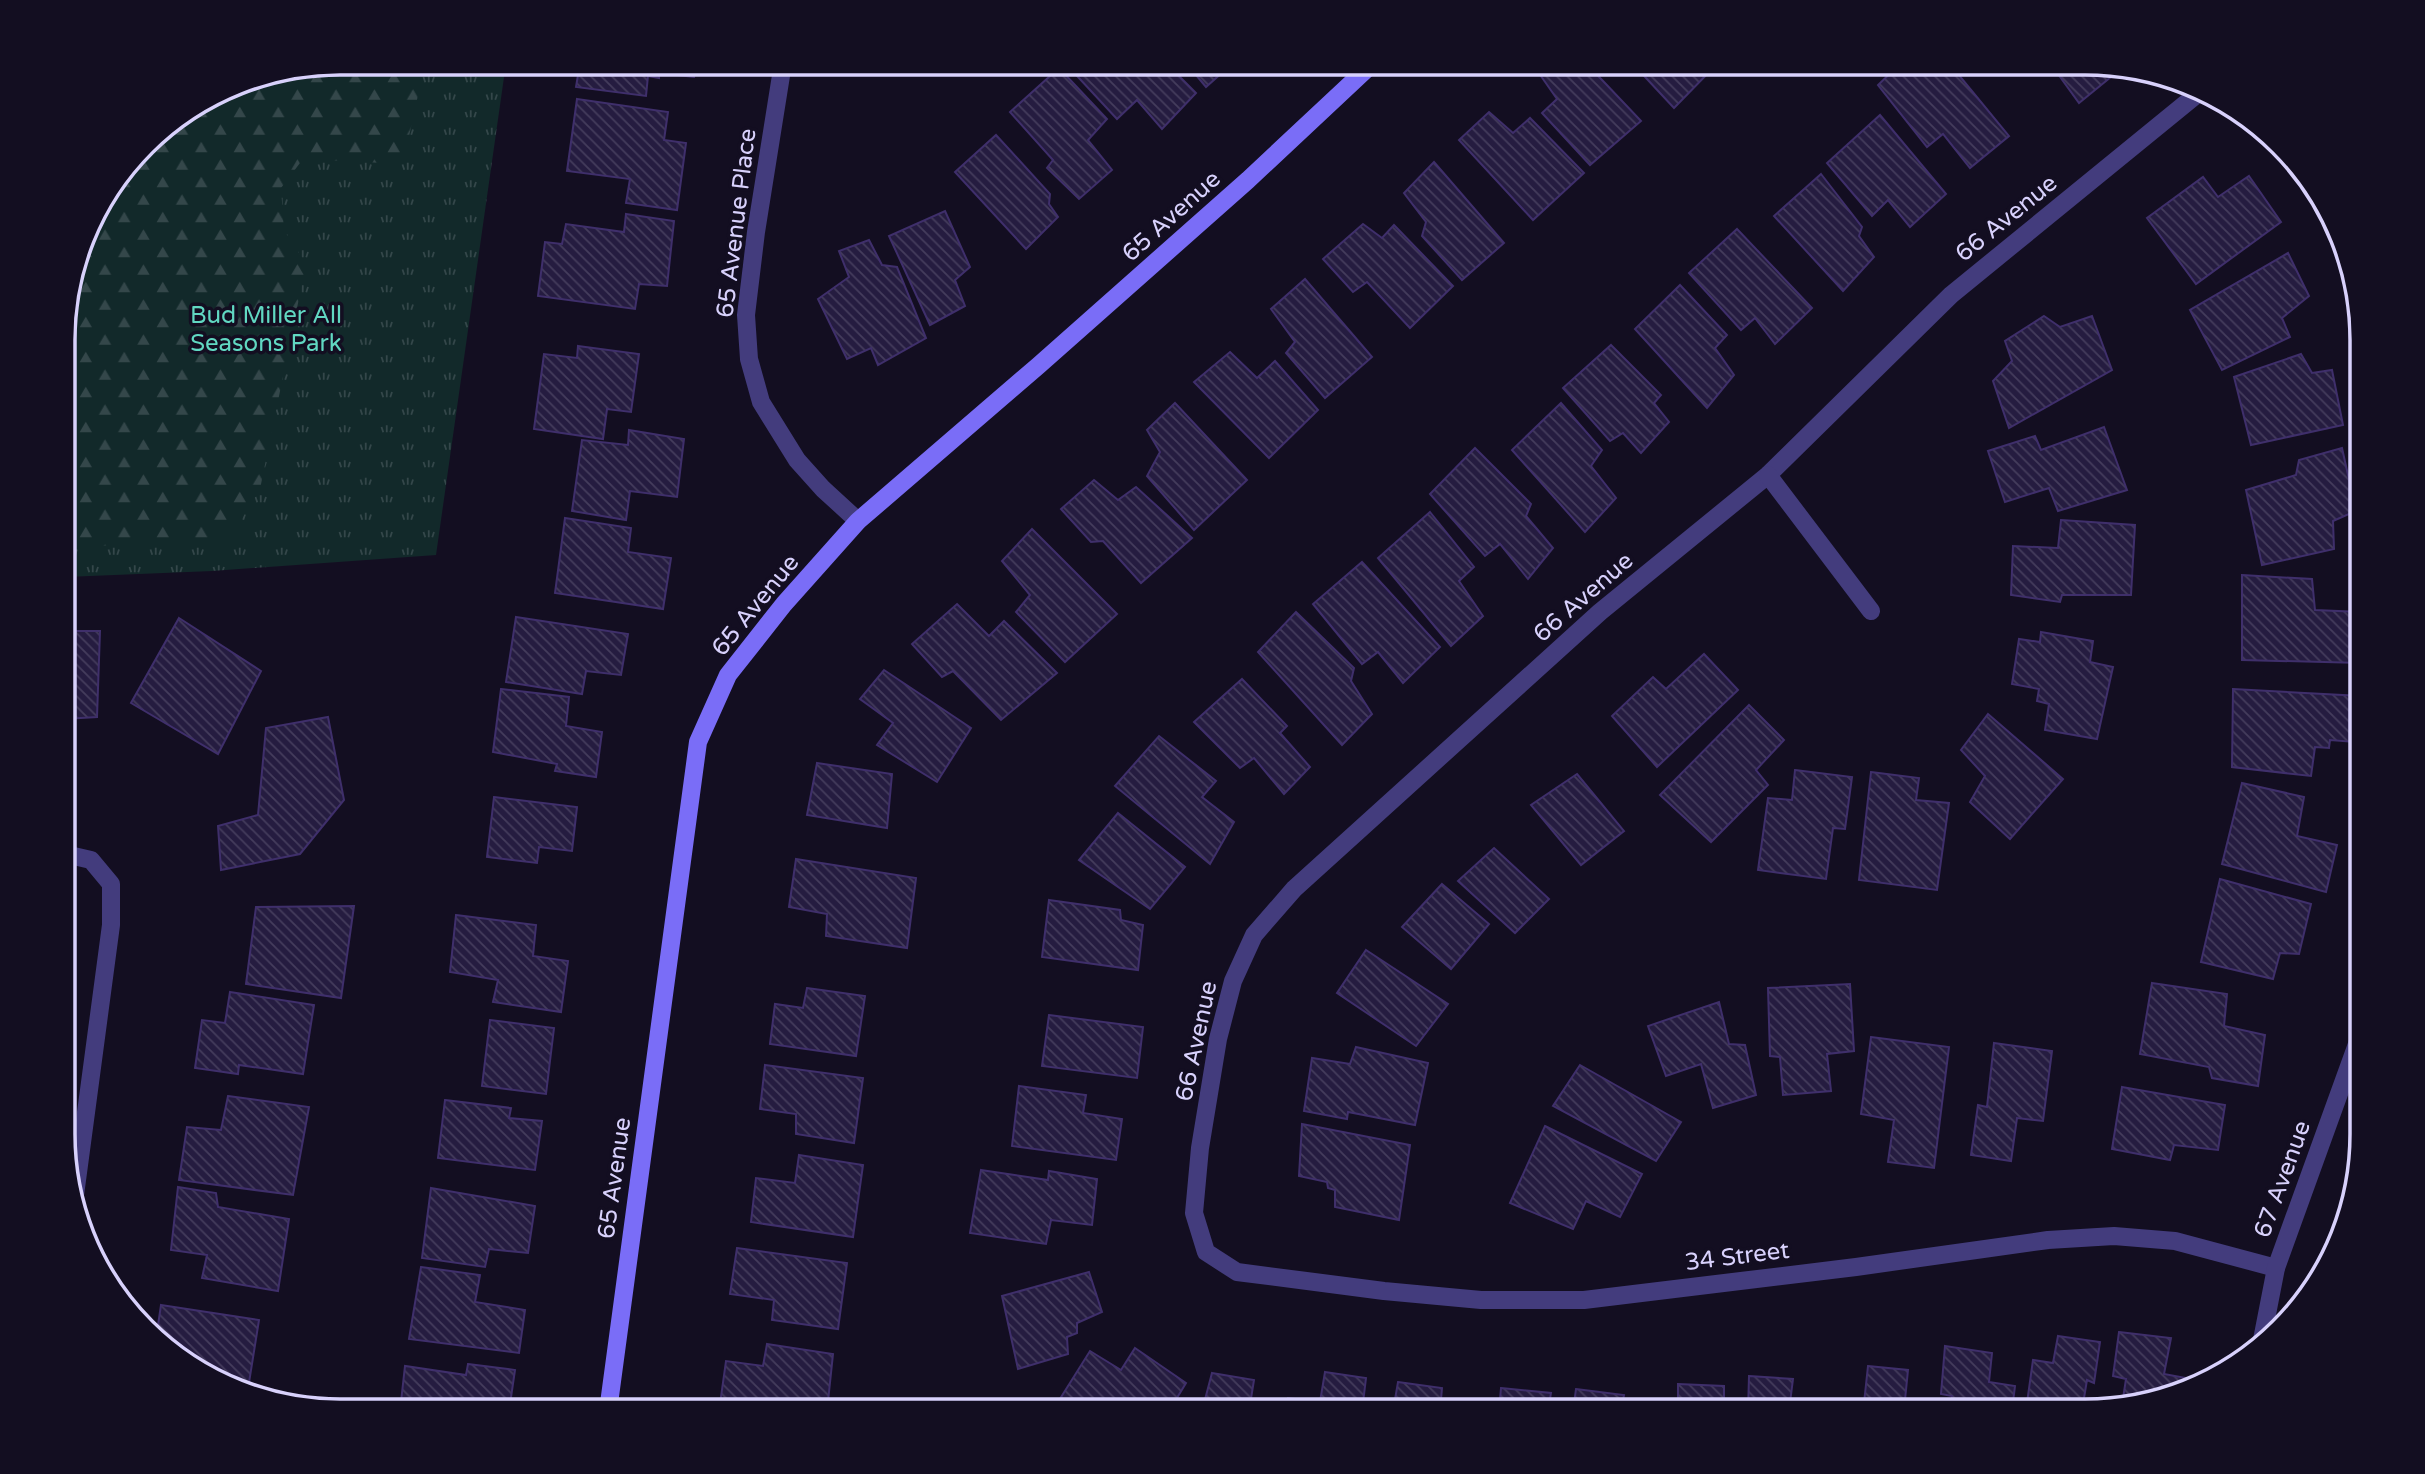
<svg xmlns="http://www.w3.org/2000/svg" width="2425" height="1474" font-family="'Varela Round',sans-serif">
<defs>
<pattern id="grass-tufts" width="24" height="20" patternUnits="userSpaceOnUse" patternTransform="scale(1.75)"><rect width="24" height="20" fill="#12292a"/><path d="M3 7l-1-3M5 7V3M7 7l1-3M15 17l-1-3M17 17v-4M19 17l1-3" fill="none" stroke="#34474a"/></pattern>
<pattern id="forest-firs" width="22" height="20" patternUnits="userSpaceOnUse" patternTransform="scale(1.75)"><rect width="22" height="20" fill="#12292a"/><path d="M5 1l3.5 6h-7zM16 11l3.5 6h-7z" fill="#34474a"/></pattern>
<pattern id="building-back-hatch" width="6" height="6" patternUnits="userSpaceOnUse" patternTransform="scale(1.75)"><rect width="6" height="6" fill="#251c40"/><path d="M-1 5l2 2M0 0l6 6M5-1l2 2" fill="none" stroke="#443c5c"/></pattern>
</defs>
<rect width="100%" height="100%" fill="#130e21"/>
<path fill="url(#grass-tufts)" d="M340,63h166l-70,492 -224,16 -147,6v-273l27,-87 65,-85 77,-48z"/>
<path fill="url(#forest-firs)" d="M340,63h85l-22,101 -100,-5 -22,29 3,42 22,34 -46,225 -30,49 -165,10v-244l27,-87 65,-85 77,-48z"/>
<g fill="url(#building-back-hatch)" stroke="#3f2f6b" stroke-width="2">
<path d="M580,63h117l-3,14 -35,-4v5l-11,-2 -2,20 -70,-9z"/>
<path d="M1065,63h101l30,30 -34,36 -25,-29 -20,19z"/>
<path d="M1186,63h47l-27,24z"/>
<path d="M1543,63h43l55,58 -51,44 -48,-52 15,-14 -21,-30z"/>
<path d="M1632,63h86l-44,45z"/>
<path d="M1901,63h48l60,73 -39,32 -27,-34 -16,13 -49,-62z"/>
<path d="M2050,63h35l37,5 -43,35z"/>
<path d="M1059,68l48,51 -19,21 24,30 -33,29 -32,-31 6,-8 -43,-48z"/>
<path d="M577,99l91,13 -4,28 22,3 -9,67 -51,-7 4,-24 -63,-8z"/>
<path d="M1489,112l24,21 17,-15 54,55 -51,47 -74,-80z"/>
<path d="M1880,115l66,79 -36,33 -22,-27 -16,16 -45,-53z"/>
<path d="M996,135l54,59 -1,10 9,13 -32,32 -71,-77z"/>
<path d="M1434,162l70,81 -42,37 -40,-44 4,-14 -22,-29z"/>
<path d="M1821,174l41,53 -3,9 15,21 -31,34 -69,-75z"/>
<path d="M2249,176l32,46 -85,62 -49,-66 56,-41 15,20z"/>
<path d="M945,211l25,56 -15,13 10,26 -35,19 -41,-89z"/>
<path d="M626,214l48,7 -7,65 -28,-2 -4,25 -97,-13 7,-54 17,2 4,-20 58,8z"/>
<path d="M1363,224l19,14 12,-13 59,61 -43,42 -43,-46 -14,10 -30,-33z"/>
<path d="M1737,229l75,79 -37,36 -20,-26 -14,12 -52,-57z"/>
<path d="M869,240l13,25 15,2 29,71 -48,27 -7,-17 -24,11 -29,-60 31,-22 -10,-26z"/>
<path d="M2288,253l21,43 -27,22 8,19 -68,33 -32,-60z"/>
<path d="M1305,279l67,78 -47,41 -39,-45 9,-11 -24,-33z"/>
<path d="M1680,285l47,50 -12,13 19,27 -27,33 -72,-79z"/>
<path d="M2044,316l16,11 32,-11 20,54 -103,58 -16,-47 19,-20 -7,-20z"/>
<path d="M1611,345l50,50 -7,8 15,19 -28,31 -18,-20 -13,8 -47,-53z"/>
<path d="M578,346l61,8 -8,58 -24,-3 -4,30 -69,-10 10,-75 33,4z"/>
<path d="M1230,352l27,26 18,-17 43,49 -49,48 -75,-76z"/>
<path d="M2301,354l11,19 20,-3 11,55 -92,20 -17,-68z"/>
<path d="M1175,403l72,77 -53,50 -47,-54 13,-24 -13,-22z"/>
<path d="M1561,403l41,47 -11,16 25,32 -31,34 -73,-82z"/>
<path d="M2104,427l23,63 -69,21 -9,-23 -44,14 -17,-51 47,-15 6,14z"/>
<path d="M629,430l55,9 -7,58 -47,-6 -4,29 -54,-9 10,-71 46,5z"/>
<path d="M1475,448l56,56 -5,12 27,32 -25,31 -28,-35 -15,12 -55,-62z"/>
<path d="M2342,448l14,63 -23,10 1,28 -72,16 -16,-75 50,-15 3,-15z"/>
<path d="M1094,480l24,20 18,-13 56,51 -51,45 -38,-42 -12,1 -30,-33z"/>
<path d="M1430,512l44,55 -15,14 24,35 -32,30 -73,-88z"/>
<path d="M565,518l66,10 -3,24 43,6 -8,51 -108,-16z"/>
<path d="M2061,520l74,5 -4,70h-69l-2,7 -49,-7 2,-49 45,2z"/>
<path d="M1032,529l85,85 -52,48 -49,-50 14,-17 -28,-34z"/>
<path d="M1362,562l78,85 -37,36 -25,-31 -16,12 -49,-60z"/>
<path d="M2242,575l70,4 3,31 46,2v51l-119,-3z"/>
<path d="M957,604l32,32 15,-15 53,52 -56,47 -48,-49 -11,6 -30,-33z"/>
<path d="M1296,612l58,56 -3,13 21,33 -30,31 -84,-93z"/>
<path d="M516,617l112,17 -7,41 -35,-4 -4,23 -76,-12z"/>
<path d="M179,618l82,53 -43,83 -87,-51z"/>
<path d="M65,631h35l-3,86 -32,2z"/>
<path d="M2041,632l52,9 -3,21 23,5 -16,72 -52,-9 4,-26 -12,-3 2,-12 -27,-5 7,-45 21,3z"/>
<path d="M1704,654l34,36 -81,77 -45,-51 41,-39 13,12z"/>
<path d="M884,670l87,58 -34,54 -60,-37 16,-22 -33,-24z"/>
<path d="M1242,679l45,47 -7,7 30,34 -26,27 -30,-36 -14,10 -46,-46z"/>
<path d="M501,689l68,8 -3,29 36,6 -6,45 -41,-6 2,-7 -64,-12z"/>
<path d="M2233,689l128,7 -6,46 -25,-2 -1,8 -14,-1 -4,29 -79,-9z"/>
<path d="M1749,705l35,35 -28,30 12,15 -57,57 -51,-47z"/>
<path d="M1988,714l75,65 -53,60 -40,-37 15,-26 -24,-26z"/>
<path d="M328,717l16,83 -44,54 -79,16 -3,-44 40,-11 8,-87z"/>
<path d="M1159,736l57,45 -14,16 32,25 -24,42 -95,-78z"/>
<path d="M817,763l75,11 -5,54 -80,-13z"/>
<path d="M1795,770l57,7 -7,52 -12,-1 -7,51 -68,-9 10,-72 24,2z"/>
<path d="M1871,772l48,6 -3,22 33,3 -12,87 -78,-10z"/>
<path d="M1577,774l47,57 -43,34 -50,-60z"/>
<path d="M2242,783l62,14 -7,39 40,9 -11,47 -104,-28z"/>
<path d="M494,797l83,10 -5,44 -33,-4 -2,16 -50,-6z"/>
<path d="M1118,813l67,54 -35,42 -71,-49z"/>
<path d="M1494,848l55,51 -34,34 -57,-52z"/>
<path d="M796,859l120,19 -9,70 -81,-12 1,-22 -38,-7z"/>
<path d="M2220,879l91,25 -12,50 -19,-1 -7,26 -72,-17z"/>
<path d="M1442,884l47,40 -38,45 -49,-42z"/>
<path d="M1049,900l71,10 1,10 22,5 -5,45 -96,-13z"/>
<path d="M354,906l-13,92 -95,-14 10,-77z"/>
<path d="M456,915l80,10 -3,31 35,5 -7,51 -68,-10 5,-22 -48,-8z"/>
<path d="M1366,950l82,54 -32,42 -79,-53z"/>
<path d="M2152,983l75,11 -3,32 41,9 -7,51 -46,-8 -3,-11 -69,-13z"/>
<path d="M1850,984l4,67 -27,3 4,37 -48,4 -3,-38 -10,-1 -2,-68z"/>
<path d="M807,988l58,8 -9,60 -86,-12 5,-40 28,4z"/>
<path d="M230,992l84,13 -11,69 -64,-9 -1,9 -43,-6 7,-48 23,3z"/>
<path d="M1719,1002l10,42 16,1 11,50 -43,13 -12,-44 -35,12 -18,-50z"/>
<path d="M1049,1015l94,12 -6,51 -95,-12z"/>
<path d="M490,1020l64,8 -8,66 -64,-8z"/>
<path d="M1871,1037l78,10 -15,121 -46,-6 6,-42 -33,-6z"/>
<path d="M1994,1043l58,8 -9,70 -26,-3 -6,43 -40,-6 7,-50 9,2z"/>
<path d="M1356,1047l72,16 -13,62 -67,-13 -1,7 -43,-8 8,-53 38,6z"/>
<path d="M765,1065l98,13 -9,65 -58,-9v-20l-36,-5z"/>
<path d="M1580,1065l101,57 -25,39 -103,-55z"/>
<path d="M1019,1086l67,9 -3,18 39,6 -6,41 -104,-14z"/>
<path d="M2122,1087l103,18 -7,45 -44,-5 -4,15 -58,-11z"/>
<path d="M228,1096l81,11 -16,88 -114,-15 8,-53 34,3z"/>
<path d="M445,1100l66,8 -2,10 33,3 -7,49 -97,-12z"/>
<path d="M1302,1124l108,21 -11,75 -64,-13v-17l-7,-2 -1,-6 -28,-6z"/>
<path d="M1545,1126l97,48 -22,43 -34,-16 -13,28 -63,-26z"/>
<path d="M799,1155l64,10 -10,72 -102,-15 5,-44 39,5z"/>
<path d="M981,1170l67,10 1,-9 48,8 -5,46 -41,-5 -5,24 -76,-11z"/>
<path d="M178,1187l38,6 2,14 71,12 -11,72 -76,-13 5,-23 -36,-5z"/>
<path d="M431,1188l104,18 -7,47 -39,-4 -4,18 -63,-9z"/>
<path d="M737,1248l110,15 -9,66 -66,-9 2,-20 -44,-6z"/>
<path d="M421,1267l59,8 -5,27 50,8 -6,43 -110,-14z"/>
<path d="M1089,1272l13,40 -25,11v10l-10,4 1,17 -50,15 -16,-73z"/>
<path d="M161,1305l98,15 -11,69 -15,-2 -32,-13 -15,-14 1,-8 -11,-2 -19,-18z"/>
<path d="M2119,1332l52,6 -7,36 22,4 -1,8 -63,19 4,-26 -13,-3z"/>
<path d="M2058,1336l42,6 -6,41 -7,-3 -5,30h-56l7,-50 20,3z"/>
<path d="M767,1344l66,10 -6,57h-108l7,-50 37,5z"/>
<path d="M1945,1346l47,7 -3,29 26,4 -3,24h-61l1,-14 -11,-2z"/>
<path d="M1135,1348l51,35 -17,28h-98l-13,-9 32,-51 31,19z"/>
<path d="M468,1364l47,6 -6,41h-109l5,-45 61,9z"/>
<path d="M1868,1366l40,4 -4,40 -50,1 1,-9 9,1z"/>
<path d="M1325,1372l41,6 -4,33h-77l3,-13 32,4z"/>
<path d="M1212,1373l42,7 -5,31h-47z"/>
<path d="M1749,1376l44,3 -3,24 4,8h-46z"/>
<path d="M1398,1382l44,6 -2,23h-47z"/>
<path d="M1678,1384l46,2v25h-46z"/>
<path d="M1501,1388l50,5 -3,18h-49z"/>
<path d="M1576,1389l48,6 -3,16h-48z"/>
</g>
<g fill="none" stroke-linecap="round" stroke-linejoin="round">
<g stroke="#433c7d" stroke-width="18">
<path d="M783,63l-27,169 -10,83 3,44 12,43 36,58 26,29 35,32"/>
<path d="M2201,91l-250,204 -183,180 -168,137 -306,277 -40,46 -21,46 -15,58 -18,109 -6,65 12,39 31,20 147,19 97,9h103l272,-33 192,-27 66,-4 61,5 101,27"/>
<path d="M1768,475l103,136"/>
<path d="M65,854l26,6 20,24v41l-36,270"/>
<path d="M2261,1345l15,-77 85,-235"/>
</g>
<path stroke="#7a6df7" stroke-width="18" d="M608,1411l90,-669 30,-67 56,-71 74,-83 180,-155 210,-186 125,-117"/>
</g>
<g text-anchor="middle" stroke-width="7" stroke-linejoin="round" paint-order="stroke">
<g font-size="24" fill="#d8d1fc" stroke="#130e21">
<text transform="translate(1171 216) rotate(-42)" y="8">65 Avenue</text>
<text transform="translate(2006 218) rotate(-39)" y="8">66 Avenue</text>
<text transform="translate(736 223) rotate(-83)" y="8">65 Avenue Place</text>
<text transform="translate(1583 597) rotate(-41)" y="8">66 Avenue</text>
<text transform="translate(755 605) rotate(-51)" y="8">65 Avenue</text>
<text transform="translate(1196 1041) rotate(-78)" y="8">66 Avenue</text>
<text transform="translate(614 1178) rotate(-82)" y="8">65 Avenue</text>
<text transform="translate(2282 1179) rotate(-70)" y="8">67 Avenue</text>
<text transform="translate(1737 1256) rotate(-7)" y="8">34 Street</text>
</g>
<g font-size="24" fill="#61d8c2" stroke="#130e21">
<text x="266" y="323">Bud Miller All<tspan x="266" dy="28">Seasons Park</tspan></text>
</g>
</g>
<path d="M0 0H2425V1474H0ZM340 75H2085A265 265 0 0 1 2350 340V1134A265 265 0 0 1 2085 1399H340A265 265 0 0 1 75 1134V340A265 265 0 0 1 340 75Z" fill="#130e21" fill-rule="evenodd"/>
<path fill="none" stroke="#d8d1fc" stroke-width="3.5" d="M340 75H2085A265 265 0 0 1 2350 340V1134A265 265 0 0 1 2085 1399H340A265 265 0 0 1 75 1134V340A265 265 0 0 1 340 75Z"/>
</svg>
